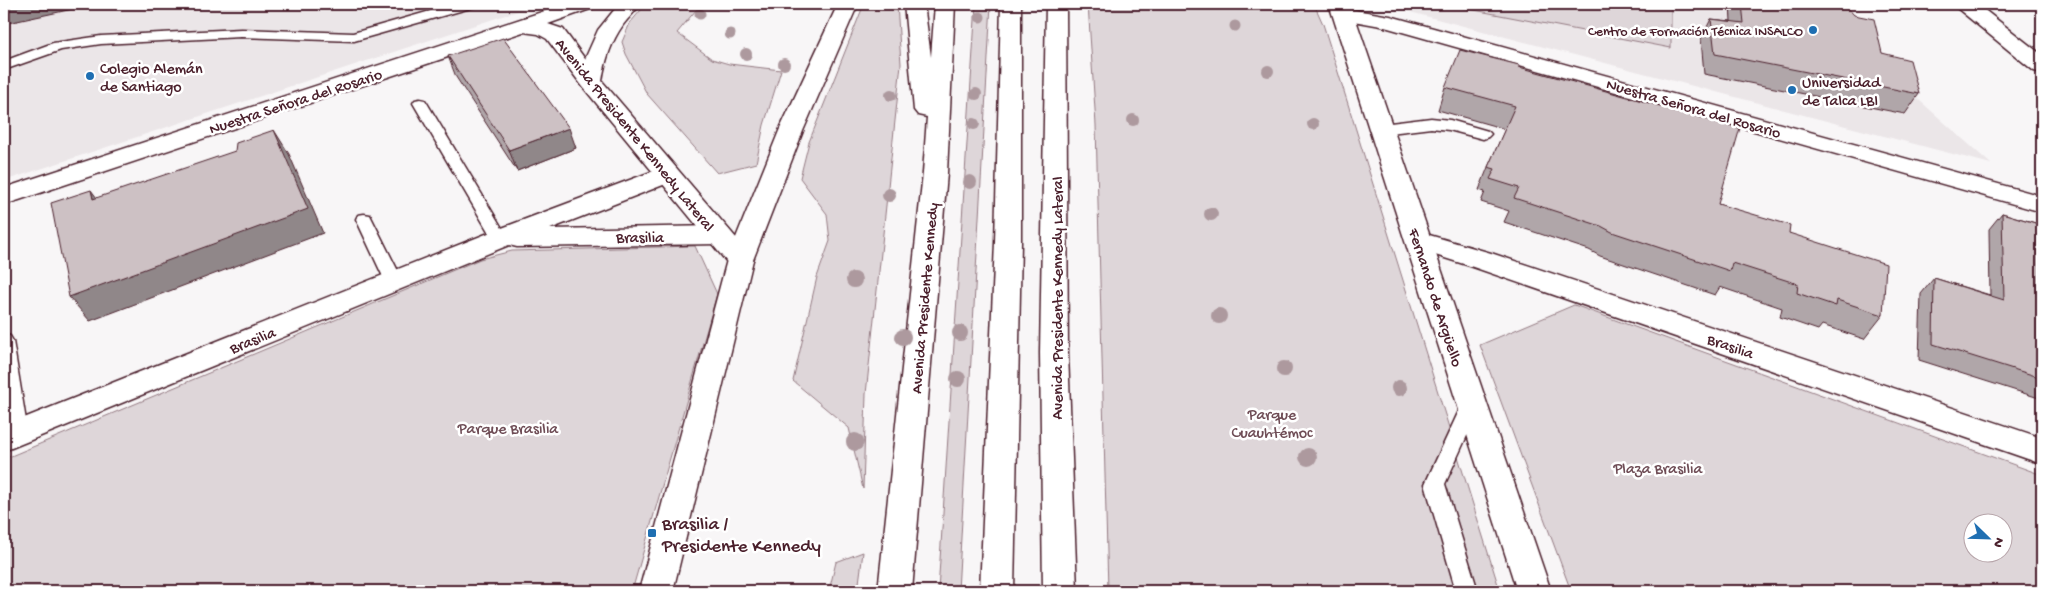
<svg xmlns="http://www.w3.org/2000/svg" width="2046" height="595" font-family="'Gochi Hand',sans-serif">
<rect width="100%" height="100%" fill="#f8f6f7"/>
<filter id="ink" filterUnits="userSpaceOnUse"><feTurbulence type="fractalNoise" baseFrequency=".02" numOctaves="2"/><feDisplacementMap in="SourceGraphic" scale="10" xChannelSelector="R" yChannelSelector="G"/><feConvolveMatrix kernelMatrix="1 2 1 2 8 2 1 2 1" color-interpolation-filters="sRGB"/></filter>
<g filter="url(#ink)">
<g fill="#ebe6e8">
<path d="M4,4h535l-535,177z"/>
<path d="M1389,4h422l180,160 -600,-157z"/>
</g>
<g fill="#ded6d9" stroke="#947a82" fill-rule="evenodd">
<path d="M646,4h62l-12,6 -19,23 35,26 17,5 52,6 -17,55 -8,38 -39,10 -70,-79 -21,-40 -4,-12 8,-19z"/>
<path d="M864,4h33l4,60 -35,330 -3,95 -14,-61 -56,-47 24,-104 13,-36 -3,-27 -27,-36 9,-36z"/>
<path d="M976,4h15l-33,587h-20z"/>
<path d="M1088,4h226l9,20 177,567h-392l-12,-466z"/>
<path d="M1443,4h228v44z"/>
<path d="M695,246l22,48 -85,297h-628v-132l476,-200 32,-8z"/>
<path d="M1574,305l468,170v116h-471l-91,-246zM1974,522h30v30h-30z"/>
<path d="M863,552l-5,39h-29l7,-29z"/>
</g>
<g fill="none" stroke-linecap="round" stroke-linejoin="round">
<g stroke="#4a1f2b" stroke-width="3">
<g id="lane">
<path d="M455,4h21l-2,3 -120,34 -113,-4 -140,7 -40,6 -57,20v-9l49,-18 48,-7 140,-7 112,4z"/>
<path d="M420,99l5,1 2,3 81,135 -2,4 -6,2 -6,-2 -2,-4 -79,-135 2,-3z"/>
<path d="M1431,118l19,2 38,11 3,3 -3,3 -5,2 -34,-9 -18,-2 -49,6 -5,-2 -2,-3 2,-3 5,-2z"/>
<path d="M364,214l6,1 33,66 -3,4 -6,2 -6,-2 -3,-4 -29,-62 2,-4z"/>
<path d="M4,334l6,2 3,5 15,92 -3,6 -7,2 -7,-2c-11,-22 -9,-80 -7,-105z"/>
<path d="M1471,397l7,3 3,5 -36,79 33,107h-22l-31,-107 39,-84z"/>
</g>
</g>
<g stroke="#4a1f2b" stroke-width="3">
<g id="street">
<path d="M1954,4h23l65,51v18l-8,-2 -77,-63z"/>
<path d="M1344,8l46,8 652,180v16l-661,-186 -44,-8 -3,-4 3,-4z"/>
<path d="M667,166l9,2 3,6 -3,6 -126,49 169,-3 9,3 4,6 -4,6 -9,3 -202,3 -8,-2 -505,206v-25l487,-194z"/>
<path d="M1419,232l72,21 551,185v26l-569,-197 -63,-20 -4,-6 4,-6z"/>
</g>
</g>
<g stroke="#4a1f2b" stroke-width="3">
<g id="secondary">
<path d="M566,4h30l-3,4 -45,16 15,5 22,30 13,-29 21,-26h21c-4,7 -12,14 -17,21 -12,17 -18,36 -21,56l147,172 4,7 -4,7 -9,2 -9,-2 -148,-180 -36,-48 -9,-5 -15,-2 -519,173v-17z"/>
<path d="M1329,4h20l5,10 197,577h-34z"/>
</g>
</g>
<g stroke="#4a1f2b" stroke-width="3">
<g id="primary">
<path d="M838,4h20l-55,127 -50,129 -80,331h-34l88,-331 52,-129z"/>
<path d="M1046,4h20l2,349 9,238h-34l-3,-238z"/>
</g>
</g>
<g stroke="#4a1f2b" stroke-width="3">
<g id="highway">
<path d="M904,4h20l7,53 4,-53h20l-8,169 -35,418h-34l45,-418 4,-56 -9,-2 -4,-5z"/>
<path d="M1001,4h20v238l-7,349h-34l15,-349z"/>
</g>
</g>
<use href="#lane" fill="#fff" fill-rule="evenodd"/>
<use href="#street" fill="#fff" fill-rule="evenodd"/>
<use href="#secondary" fill="#fff" fill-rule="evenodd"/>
<use href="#primary" fill="#fff" fill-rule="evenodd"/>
<use href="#highway" fill="#fff" fill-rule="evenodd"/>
</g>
<g fill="#ad999e">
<circle cx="700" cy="14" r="5.5"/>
<circle cx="980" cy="17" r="5.5"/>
<circle cx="1235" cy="26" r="5.5"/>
<circle cx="730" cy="34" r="5.5"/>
<circle cx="746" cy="54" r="6"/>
<circle cx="784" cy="64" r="6"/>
<circle cx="1268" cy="71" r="6"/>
<circle cx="976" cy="94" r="6"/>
<circle cx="891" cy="95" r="6"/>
<circle cx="1133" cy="120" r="6"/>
<circle cx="974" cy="124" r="6"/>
<circle cx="1313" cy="124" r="6"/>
<circle cx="970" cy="182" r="7"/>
<circle cx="889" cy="195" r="7"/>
<circle cx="1211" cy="214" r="7"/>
<circle cx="854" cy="280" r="8"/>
<circle cx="1219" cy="316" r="8"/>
<circle cx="960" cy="333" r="8"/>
<circle cx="903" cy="337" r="8"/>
<circle cx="1284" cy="369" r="8"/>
<circle cx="958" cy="379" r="8"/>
<circle cx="1399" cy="388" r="8"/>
<circle cx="855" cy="442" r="9"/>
<circle cx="1308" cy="457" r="9"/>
</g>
<g fill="#b0a6a9" stroke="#4a1f2b">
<path d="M1730,4h109l43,49 37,41 -14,20 -201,-40 -3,-35 10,-20 20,2z"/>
<path d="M448,56l128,92 -59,23 -61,-94z"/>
<path d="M1519,67l199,137 71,29 94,82 -19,24 -42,-14 -4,5 -38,-13 2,-9 -62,-21 -5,8 -115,-39 -11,-6 -85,-28 5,-11 -28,-9 4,-10 -6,-2 9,-23 17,-38 -67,-19 7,-23z"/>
<path d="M2002,213l40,12v174l-123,-39 2,-66 13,-16 56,17 -1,-66z"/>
</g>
<g fill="#908789" stroke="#4a1f2b">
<path d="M4,4h92l-88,19 -4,-5z"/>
<path d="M569,128l7,20 -59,23 -8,-21z"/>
<path d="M274,130l15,24 34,79 -233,88 -21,-24z"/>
<path d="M91,190l18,24 -16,-15z"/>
</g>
<g fill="#cdc1c4" stroke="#4a1f2b">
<path d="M1742,4h97l7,2 8,9 20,4 8,34 28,7 9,34 -204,-40 -4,-35 33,4z"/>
<path d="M503,38l66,90 -60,22 -61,-94z"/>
<path d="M1460,50l59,15v2l221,61 -22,76 72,21 -1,8 97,31 -3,51 -46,-15 -1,6 -39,-13 1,-9 -66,-21 -2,8 -118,-39 -11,-6 -87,-28 5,-10 -29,-9 5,-10 -7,-2 27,-61 -70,-19z"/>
<path d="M274,130l34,79 -239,88 -18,-94 40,-13 2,9 142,-48 1,-8z"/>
<path d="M2002,213l40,12v153l-109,-34 1,-66 70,22z"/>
</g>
</g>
<g fill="#1f6fb2" stroke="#fff" stroke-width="2">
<circle cx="1813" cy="30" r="5"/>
<circle cx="90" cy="76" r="5"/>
<circle cx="1792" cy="90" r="5"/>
<rect x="647" y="528" width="10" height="10" rx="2.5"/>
</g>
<g text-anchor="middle" stroke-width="5" stroke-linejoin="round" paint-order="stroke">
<g font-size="14" fill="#4a1f2b" stroke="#fff" text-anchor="end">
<text x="1803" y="35">Centro de Formación Técnica INSALCO</text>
</g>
<g font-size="16" fill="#4a1f2b" stroke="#fff" text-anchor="start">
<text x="100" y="73">Colegio Alemán<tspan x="100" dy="18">de Santiago</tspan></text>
<text x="1802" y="87">Universidad<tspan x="1802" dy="18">de Talca LBI</tspan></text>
</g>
<g font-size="16" fill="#4a1f2b" stroke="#fff">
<text transform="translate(295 100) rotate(-18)" y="6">Nuestra Señora del Rosario</text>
<text transform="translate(1694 107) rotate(16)" y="6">Nuestra Señora del Rosario</text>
<text transform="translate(636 134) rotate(51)" y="6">Avenida Presidente Kennedy Lateral</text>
<text x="640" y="242">Brasilia</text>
<text transform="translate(1437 297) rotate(72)" y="6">Fernando de Argüello</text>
<text transform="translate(923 298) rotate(-85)" y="6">Avenida Presidente Kennedy</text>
<text transform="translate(1056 298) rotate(-90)" y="6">Avenida Presidente Kennedy Lateral</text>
<text transform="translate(252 339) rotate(-22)" y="6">Brasilia</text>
<text transform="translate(1731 345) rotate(19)" y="6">Brasilia</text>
</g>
<g font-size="16" fill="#6f4d56" stroke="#fff">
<text x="1272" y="419">Parque<tspan x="1272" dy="18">Cuauhtémoc</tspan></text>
<text x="508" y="433">Parque Brasilia</text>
<text x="1658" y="473">Plaza Brasilia</text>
</g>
<g font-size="19" fill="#4a1f2b" stroke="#fff" text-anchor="start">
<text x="662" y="529">Brasilia /<tspan x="662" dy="22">Presidente Kennedy</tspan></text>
</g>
</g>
<rect width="2046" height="595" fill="none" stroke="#fff" stroke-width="20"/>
<rect x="10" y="10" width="2026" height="575" fill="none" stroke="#4a1f2b" stroke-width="2" filter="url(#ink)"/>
<g transform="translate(1988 538) rotate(113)"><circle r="24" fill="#ffffff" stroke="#b7a5aa"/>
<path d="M0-4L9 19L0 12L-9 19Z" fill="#1f6fb2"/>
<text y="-8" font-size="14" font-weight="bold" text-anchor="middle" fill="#4a1f2b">N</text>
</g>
</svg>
